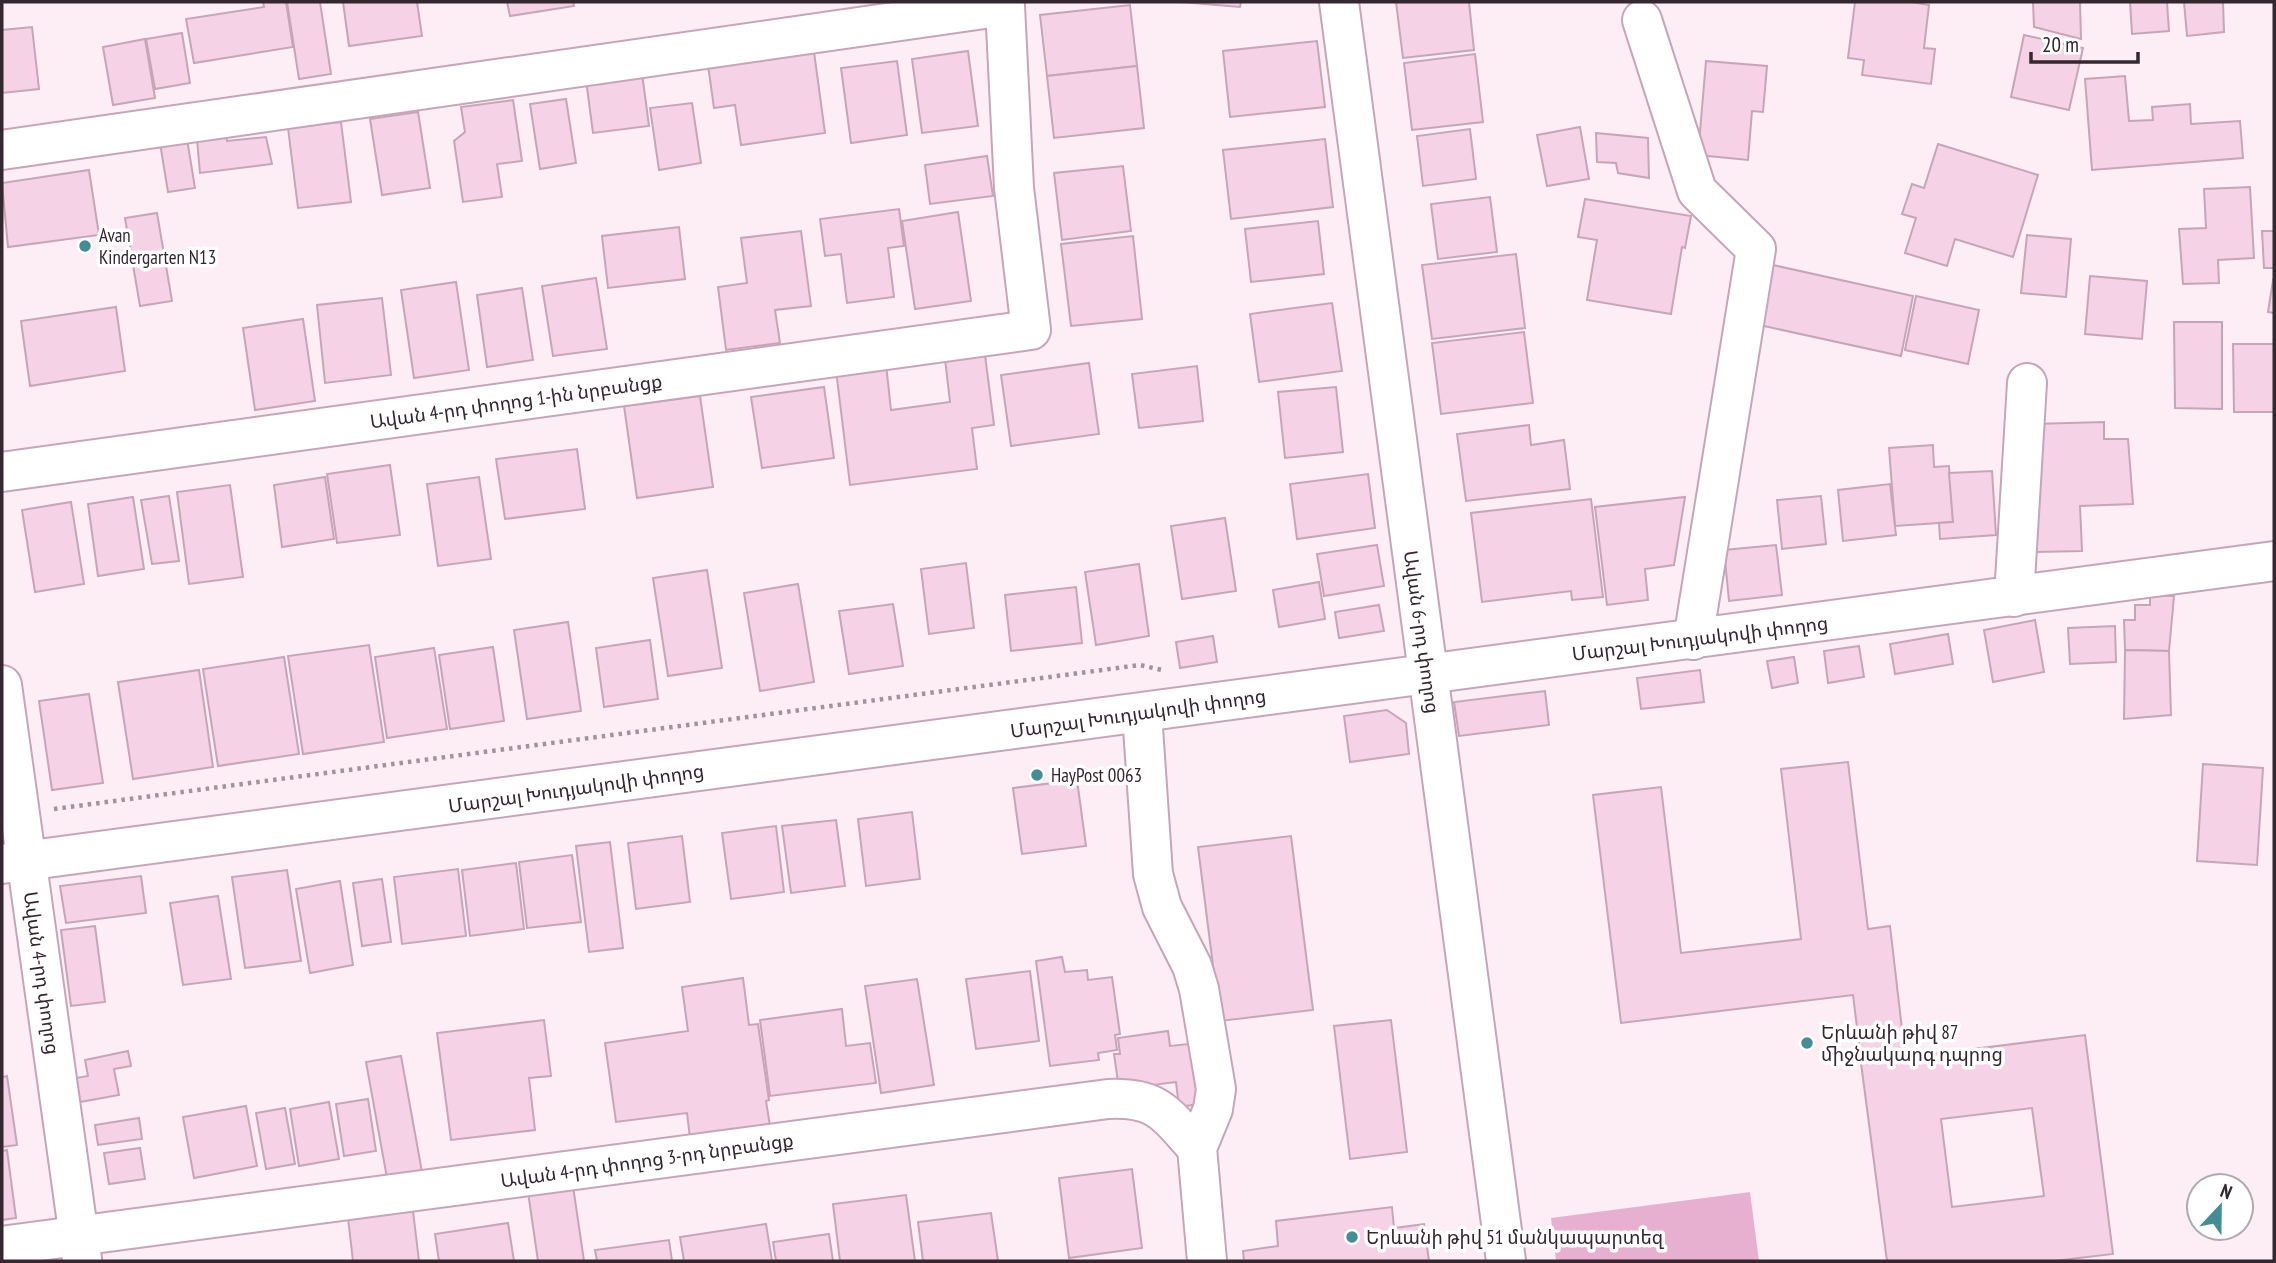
<svg xmlns="http://www.w3.org/2000/svg" width="2276" height="1263" font-family="'PT Sans Narrow','Noto Sans Armenian',sans-serif">
<rect width="100%" height="100%" fill="#fdeef6"/>
<path fill="#e8b0d0" d="M1750,1192l9,69h-203l-5,-43z"/>
<g fill="#f5d2e5" stroke="#c7a5b8" stroke-width="2" fill-rule="evenodd">
<path d="M263,2h23l7,45 -99,16 -8,-44 78,-12z"/>
<path d="M287,2h33l11,72 -32,5z"/>
<path d="M343,2h74l5,34 -73,10z"/>
<path d="M507,2h66l1,4 -64,10z"/>
<path d="M1180,2h61l-1,5z"/>
<path d="M1396,2h73l5,48 -71,8z"/>
<path d="M1855,2h56l18,3 -5,43 11,1 -4,35 -69,-9 2,-15 -16,-2z"/>
<path d="M2033,2h47l1,37 -47,-12z"/>
<path d="M2130,2h37l2,29 -37,3z"/>
<path d="M2184,2h39l1,30 -37,4z"/>
<path d="M1130,5l7,61 -90,10 -7,-61z"/>
<path d="M32,27l7,62 -37,4v-63z"/>
<path d="M182,33l8,50 -35,6 -9,-50z"/>
<path d="M2024,35l59,13 -14,62 -58,-13z"/>
<path d="M145,39l10,59 -42,7 -10,-58z"/>
<path d="M1317,41l8,66 -95,10 -7,-66z"/>
<path d="M968,51l10,75 -56,7 -10,-74z"/>
<path d="M814,52l11,81 -84,12 -6,-40 -21,3 -6,-43z"/>
<path d="M1475,54l8,68 -71,8 -8,-67z"/>
<path d="M897,61l10,74 -56,8 -10,-75z"/>
<path d="M1706,61l61,5 -4,46 -11,-1 -4,49 -50,-5z"/>
<path d="M1137,66l7,62 -90,10 -7,-62z"/>
<path d="M642,73l7,53 -56,7 -7,-53z"/>
<path d="M2125,76l4,45 24,-1 -1,-13 38,-3 1,20 49,-3 3,37 -151,12 -7,-91z"/>
<path d="M566,99l10,64 -36,6 -10,-65z"/>
<path d="M513,100l9,61 -25,3 5,33 -39,5 -9,-61 11,-9 -4,-25z"/>
<path d="M692,103l9,60 -42,7 -9,-62z"/>
<path d="M418,112l12,76 -48,7 -12,-76z"/>
<path d="M341,122l10,80 -53,6 -10,-80z"/>
<path d="M1580,127l9,52 -42,7 -10,-51z"/>
<path d="M1470,129l6,50 -53,7 -6,-50z"/>
<path d="M1596,133l52,5 1,40 -31,-5 -2,-10 -19,-1z"/>
<path d="M226,135l1,6 39,-4 6,27 -72,9 -3,-34z"/>
<path d="M187,139l8,49 -27,4 -8,-49z"/>
<path d="M1325,139l8,68 -102,12 -8,-69z"/>
<path d="M1938,144l100,31 -25,82 -58,-18 -8,27 -42,-13 11,-35 -14,-4 10,-30 12,4z"/>
<path d="M987,156l6,40 -63,8 -5,-39z"/>
<path d="M1123,166l8,65 -69,9 -8,-67z"/>
<path d="M89,170l10,65 -91,12 -6,-64z"/>
<path d="M2250,187l4,71 -36,2 1,23 -36,1 -4,-55 27,-1 -2,-39z"/>
<path d="M1490,197l7,55 -59,7 -7,-55z"/>
<path d="M1585,199l106,17 -6,32 -3,-1 -11,67 -84,-14 10,-60 -19,-3z"/>
<path d="M899,209l5,37 -16,2 6,49 -47,6 -6,-49 -16,2 -5,-37z"/>
<path d="M958,212l13,89 -56,8 -13,-88z"/>
<path d="M157,213l15,88 -32,5 -15,-88z"/>
<path d="M1318,221l6,53 -73,8 -6,-53z"/>
<path d="M679,227l6,52 -77,9 -6,-52z"/>
<path d="M801,231l10,75 -36,4 5,33 -54,7 -8,-63 29,-4 -6,-45z"/>
<path d="M2262,231h12v37h-10z"/>
<path d="M2027,235l44,4 -5,58 -45,-4z"/>
<path d="M1133,236l9,83 -71,7 -10,-82z"/>
<path d="M1516,254l9,74 -93,11 -10,-74z"/>
<path d="M1773,265l140,31 -12,60 -142,-31z"/>
<path d="M2090,276l57,5 -5,58 -57,-5z"/>
<path d="M596,278l11,71 -54,7 -11,-70z"/>
<path d="M2273,280l1,1v32l-6,-1z"/>
<path d="M456,282l13,88 -55,8 -13,-88z"/>
<path d="M522,288l11,72 -46,7 -10,-72z"/>
<path d="M1916,296l63,14 -11,54 -63,-14z"/>
<path d="M382,298l9,77 -66,8 -8,-78z"/>
<path d="M1332,303l10,68 -83,11 -9,-68z"/>
<path d="M116,307l9,64 -95,15 -9,-65z"/>
<path d="M303,319l12,82 -60,9 -12,-82z"/>
<path d="M2174,322h48v87l-47,-1z"/>
<path d="M1524,332l9,71 -92,11 -9,-71z"/>
<path d="M2233,344h41v68h-40z"/>
<path d="M985,355l9,70 -22,3 5,41 -127,16 -14,-115 50,-6 5,46 59,-8 -5,-43z"/>
<path d="M1089,363l10,71 -88,12 -10,-71z"/>
<path d="M1197,366l6,55 -64,7 -7,-54z"/>
<path d="M824,387l10,71 -72,10 -11,-71z"/>
<path d="M1336,387l7,65 -58,6 -7,-66z"/>
<path d="M700,396l13,91 -76,11 -13,-92z"/>
<path d="M2104,422v17h24l5,65 -53,2 2,45 -45,1 -5,-128z"/>
<path d="M1529,425l2,20 33,-5 6,49 -104,12 -9,-67z"/>
<path d="M1933,445l1,22 15,-1 4,56 -58,4 -6,-78z"/>
<path d="M577,449l8,60 -80,10 -9,-60z"/>
<path d="M390,465l10,70 -63,8 -10,-69z"/>
<path d="M1992,471l4,64 -56,4 -1,-16 14,-1 -4,-49z"/>
<path d="M1368,474l7,54 -78,11 -7,-55z"/>
<path d="M325,477l9,62 -52,8 -8,-62z"/>
<path d="M479,477l12,82 -53,7 -11,-82z"/>
<path d="M1890,484l6,51 -53,6 -5,-51z"/>
<path d="M230,485l13,92 -54,7 -12,-92z"/>
<path d="M169,496l10,65 -27,3 -11,-64z"/>
<path d="M1821,496l5,48 -44,5 -5,-49z"/>
<path d="M133,497l11,72 -46,7 -10,-72z"/>
<path d="M1685,497l-11,68 -29,4 3,31 -41,5 -12,-98z"/>
<path d="M1591,499l12,98 -31,3 -1,-9 -89,11 -11,-89z"/>
<path d="M71,502l13,82 -49,8 -13,-82z"/>
<path d="M1225,518l11,73 -54,8 -11,-73z"/>
<path d="M1377,545l7,41 -60,10 -7,-42z"/>
<path d="M1776,545l6,50 -53,6 -5,-51z"/>
<path d="M966,563l8,65 -45,6 -8,-65z"/>
<path d="M1139,564l10,72 -53,9 -11,-73z"/>
<path d="M707,570l15,98 -54,8 -15,-98z"/>
<path d="M1319,582l6,37 -46,8 -6,-37z"/>
<path d="M798,584l16,98 -54,9 -16,-98z"/>
<path d="M1076,587l6,56 -71,8 -6,-56z"/>
<path d="M2150,596h24l-5,55 -44,-1 -1,-30h11v-15h15z"/>
<path d="M893,604l10,62 -54,8 -10,-63z"/>
<path d="M1379,605l5,26 -45,7 -4,-26z"/>
<path d="M2035,620l9,52 -51,10 -9,-52z"/>
<path d="M568,622l13,89 -54,8 -13,-89z"/>
<path d="M2115,626l1,36 -46,2 -2,-36z"/>
<path d="M1948,634l5,30 -58,10 -5,-30z"/>
<path d="M1213,636l4,26 -37,6 -4,-26z"/>
<path d="M650,640l8,59 -54,8 -8,-59z"/>
<path d="M369,645l15,97 -81,12 -15,-98z"/>
<path d="M1859,646l5,31 -36,6 -4,-32z"/>
<path d="M493,647l11,74 -54,8 -11,-74z"/>
<path d="M434,648l13,81 -60,9 -12,-81z"/>
<path d="M2125,650l44,1 2,64 -47,4z"/>
<path d="M284,657l15,97 -81,12 -15,-97z"/>
<path d="M1794,657l4,26 -26,5 -5,-27z"/>
<path d="M199,670l14,97 -80,12 -15,-97z"/>
<path d="M1700,670l4,32 -63,7 -4,-31z"/>
<path d="M1545,691l4,34 -90,11 -5,-34z"/>
<path d="M89,694l14,89 -51,7 -13,-89z"/>
<path d="M1387,710l19,13 3,31 -59,8 -6,-46z"/>
<path d="M1848,762l20,167 22,-3 15,129 -44,5 -8,-65 -232,28 -28,-228 68,-8 20,166 120,-14 -20,-170z"/>
<path d="M2203,764l60,4 -6,97 -60,-4z"/>
<path d="M1077,780l9,66 -64,8 -9,-66z"/>
<path d="M912,812l8,67 -54,7 -8,-67z"/>
<path d="M836,820l9,66 -54,7 -9,-67z"/>
<path d="M776,826l8,66 -53,7 -9,-66z"/>
<path d="M682,836l8,66 -54,7 -8,-66z"/>
<path d="M1291,836l22,174 -93,11 -22,-174z"/>
<path d="M610,842l13,106 -34,4 -13,-106z"/>
<path d="M572,855l9,67 -54,6 -8,-66z"/>
<path d="M516,863l8,66 -54,7 -8,-66z"/>
<path d="M458,869l8,67 -64,8 -8,-67z"/>
<path d="M287,870l14,91 -56,7 -13,-91z"/>
<path d="M141,876l5,37 -80,10 -6,-37z"/>
<path d="M382,879l9,63 -29,4 -9,-63z"/>
<path d="M340,881l13,84 -43,8 -14,-84z"/>
<path d="M218,896l13,83 -48,6 -13,-82z"/>
<path d="M95,926l10,76 -34,4 -10,-76z"/>
<path d="M1062,957l3,15 22,-2 1,10 24,-3 8,57 -5,1 2,15 -19,3 1,7 -49,6 -14,-105z"/>
<path d="M1030,971l9,70 -63,8 -10,-70z"/>
<path d="M743,978l6,47 9,-1 11,76 -3,1 4,25 -80,12 -3,-25 -71,9 -11,-79 83,-12 -6,-44z"/>
<path d="M917,979l17,106 -53,8 -16,-107z"/>
<path d="M842,1009l4,37 24,-3 6,40 -106,13 -10,-76z"/>
<path d="M544,1020l7,56 -22,2 6,52 -84,10 -14,-107z"/>
<path d="M1391,1020l16,132 -57,7 -16,-133z"/>
<path d="M1168,1031l2,15 28,-3 8,60 -27,4 -3,-25 -57,7 -5,-35h6l-2,-16z"/>
<path d="M2085,1035l28,219 -59,7h-167l-26,-198zM2032,1108l12,88 -92,11 -11,-88z"/>
<path d="M128,1051l3,15 -17,3 5,26 -39,7 -4,-24 12,-2 -3,-16z"/>
<path d="M401,1056l21,116 -35,6 -21,-116z"/>
<path d="M7,1076l10,69 -15,2v-70z"/>
<path d="M368,1099l8,52 -32,5 -8,-52z"/>
<path d="M329,1102l10,57 -40,7 -9,-57z"/>
<path d="M246,1106l11,60 -63,12 -11,-61z"/>
<path d="M285,1108l10,56 -29,5 -10,-56z"/>
<path d="M139,1118l3,21 -44,6 -3,-20z"/>
<path d="M140,1148l5,31 -36,5 -5,-31z"/>
<path d="M7,1150l9,68 -14,2v-69z"/>
<path d="M1132,1169l10,79 -73,10 -10,-80z"/>
<path d="M573,1186l11,75h-46l-10,-69z"/>
<path d="M906,1195l9,66h-75l-7,-57z"/>
<path d="M1392,1207l2,21 30,-4 5,37h-185l-1,-10 35,-5 -2,-25z"/>
<path d="M413,1211l6,50h-66l-5,-43z"/>
<path d="M991,1213l7,48h-75l-5,-39z"/>
<path d="M508,1223l6,38h-75l-4,-27z"/>
<path d="M766,1224l6,37h-88l-4,-24z"/>
<path d="M829,1234l4,27h-57l-3,-19z"/>
<path d="M669,1240l3,21h-75l-2,-11z"/>
</g>
<g fill="none" stroke-linecap="round" stroke-linejoin="round">
<g stroke="#c7a5b8" stroke-width="42">
<g id="minor">
<path d="M1339,2l167,1259"/>
<path d="M1642,20l55,171 59,58 -63,391"/>
<path d="M2,150l1003,-144 9,182 17,142 -1029,142"/>
<path d="M2014,597l13,-214"/>
<path d="M2,685l80,574"/>
<path d="M1142,713l11,161 9,33 30,59 7,23 17,100 -3,20 -16,39 10,113"/>
<path d="M2,864l2272,-303"/>
<path d="M2,1246l1106,-147c50,-2 57,14 89,49"/>
</g>
</g>
<path stroke="#a1939b" stroke-width="4.5" stroke-dasharray="3.5 5" stroke-linecap="butt" d="M54,809l1086,-144 22,5"/>
<use href="#minor" stroke="#fff" stroke-width="38"/>
</g>
<g fill="#458d94" stroke="#fff" stroke-width="2.5">
<circle cx="85" cy="246" r="7"/>
<circle cx="1037" cy="775" r="7"/>
<circle cx="1807" cy="1043" r="7"/>
<circle cx="1352" cy="1237" r="7"/>
</g>
<g text-anchor="middle" stroke-width="7" stroke-linejoin="round" paint-order="stroke">
<g font-size="19" fill="#34272f" stroke="#fff" text-anchor="start">
<text x="99" y="242">Avan<tspan x="99" dy="22">Kindergarten N13</tspan></text>
<text x="1051" y="782">HayPost 0063</text>
<text x="1821" y="1039">Երևանի թիվ 87<tspan x="1821" dy="22">միջնակարգ դպրոց</tspan></text>
<text x="1366" y="1244">Երևանի թիվ 51 մանկապարտեզ</text>
</g>
<g font-size="19" fill="#34272f" stroke="#fff">
<text transform="translate(516 401) rotate(-8)" y="7">Ավան 4-րդ փողոց 1-ին նրբանցք</text>
<text transform="translate(1422 632) rotate(82)" y="7">Ավան 6-րդ փողոց</text>
<text transform="translate(1700 638) rotate(-7)" y="7">Մարշալ Խուդյակովի փողոց</text>
<text transform="translate(1138 713) rotate(-8)" y="7">Մարշալ Խուդյակովի փողոց</text>
<text transform="translate(576 788) rotate(-8)" y="7">Մարշալ Խուդյակովի փողոց</text>
<text transform="translate(42 973) rotate(82)" y="7">Ավան 4-րդ փողոց</text>
<text transform="translate(647 1160) rotate(-8)" y="7">Ավան 4-րդ փողոց 3-րդ նրբանցք</text>
</g>
</g>
<rect width="2276" height="1263" fill="none" stroke="#34272f" stroke-width="7"/>
<g transform="translate(2220 1207) rotate(22)"><circle r="33" fill="#ffffff" stroke="#aea9ac" stroke-width="2"/>
<path d="M0-5L12 26L0 18L-12 26Z" fill="#458d94"/>
<text y="-10" font-size="19" font-weight="bold" text-anchor="middle" fill="#34272f">N</text>
</g>
<path d="M2031 52v10h107v-10" fill="none" stroke="#34272f" stroke-width="3.5"/>
<text x="2042" y="52" font-size="21" fill="#34272f" stroke="#ffffff" stroke-width="5" paint-order="stroke">20 m</text>
</svg>
